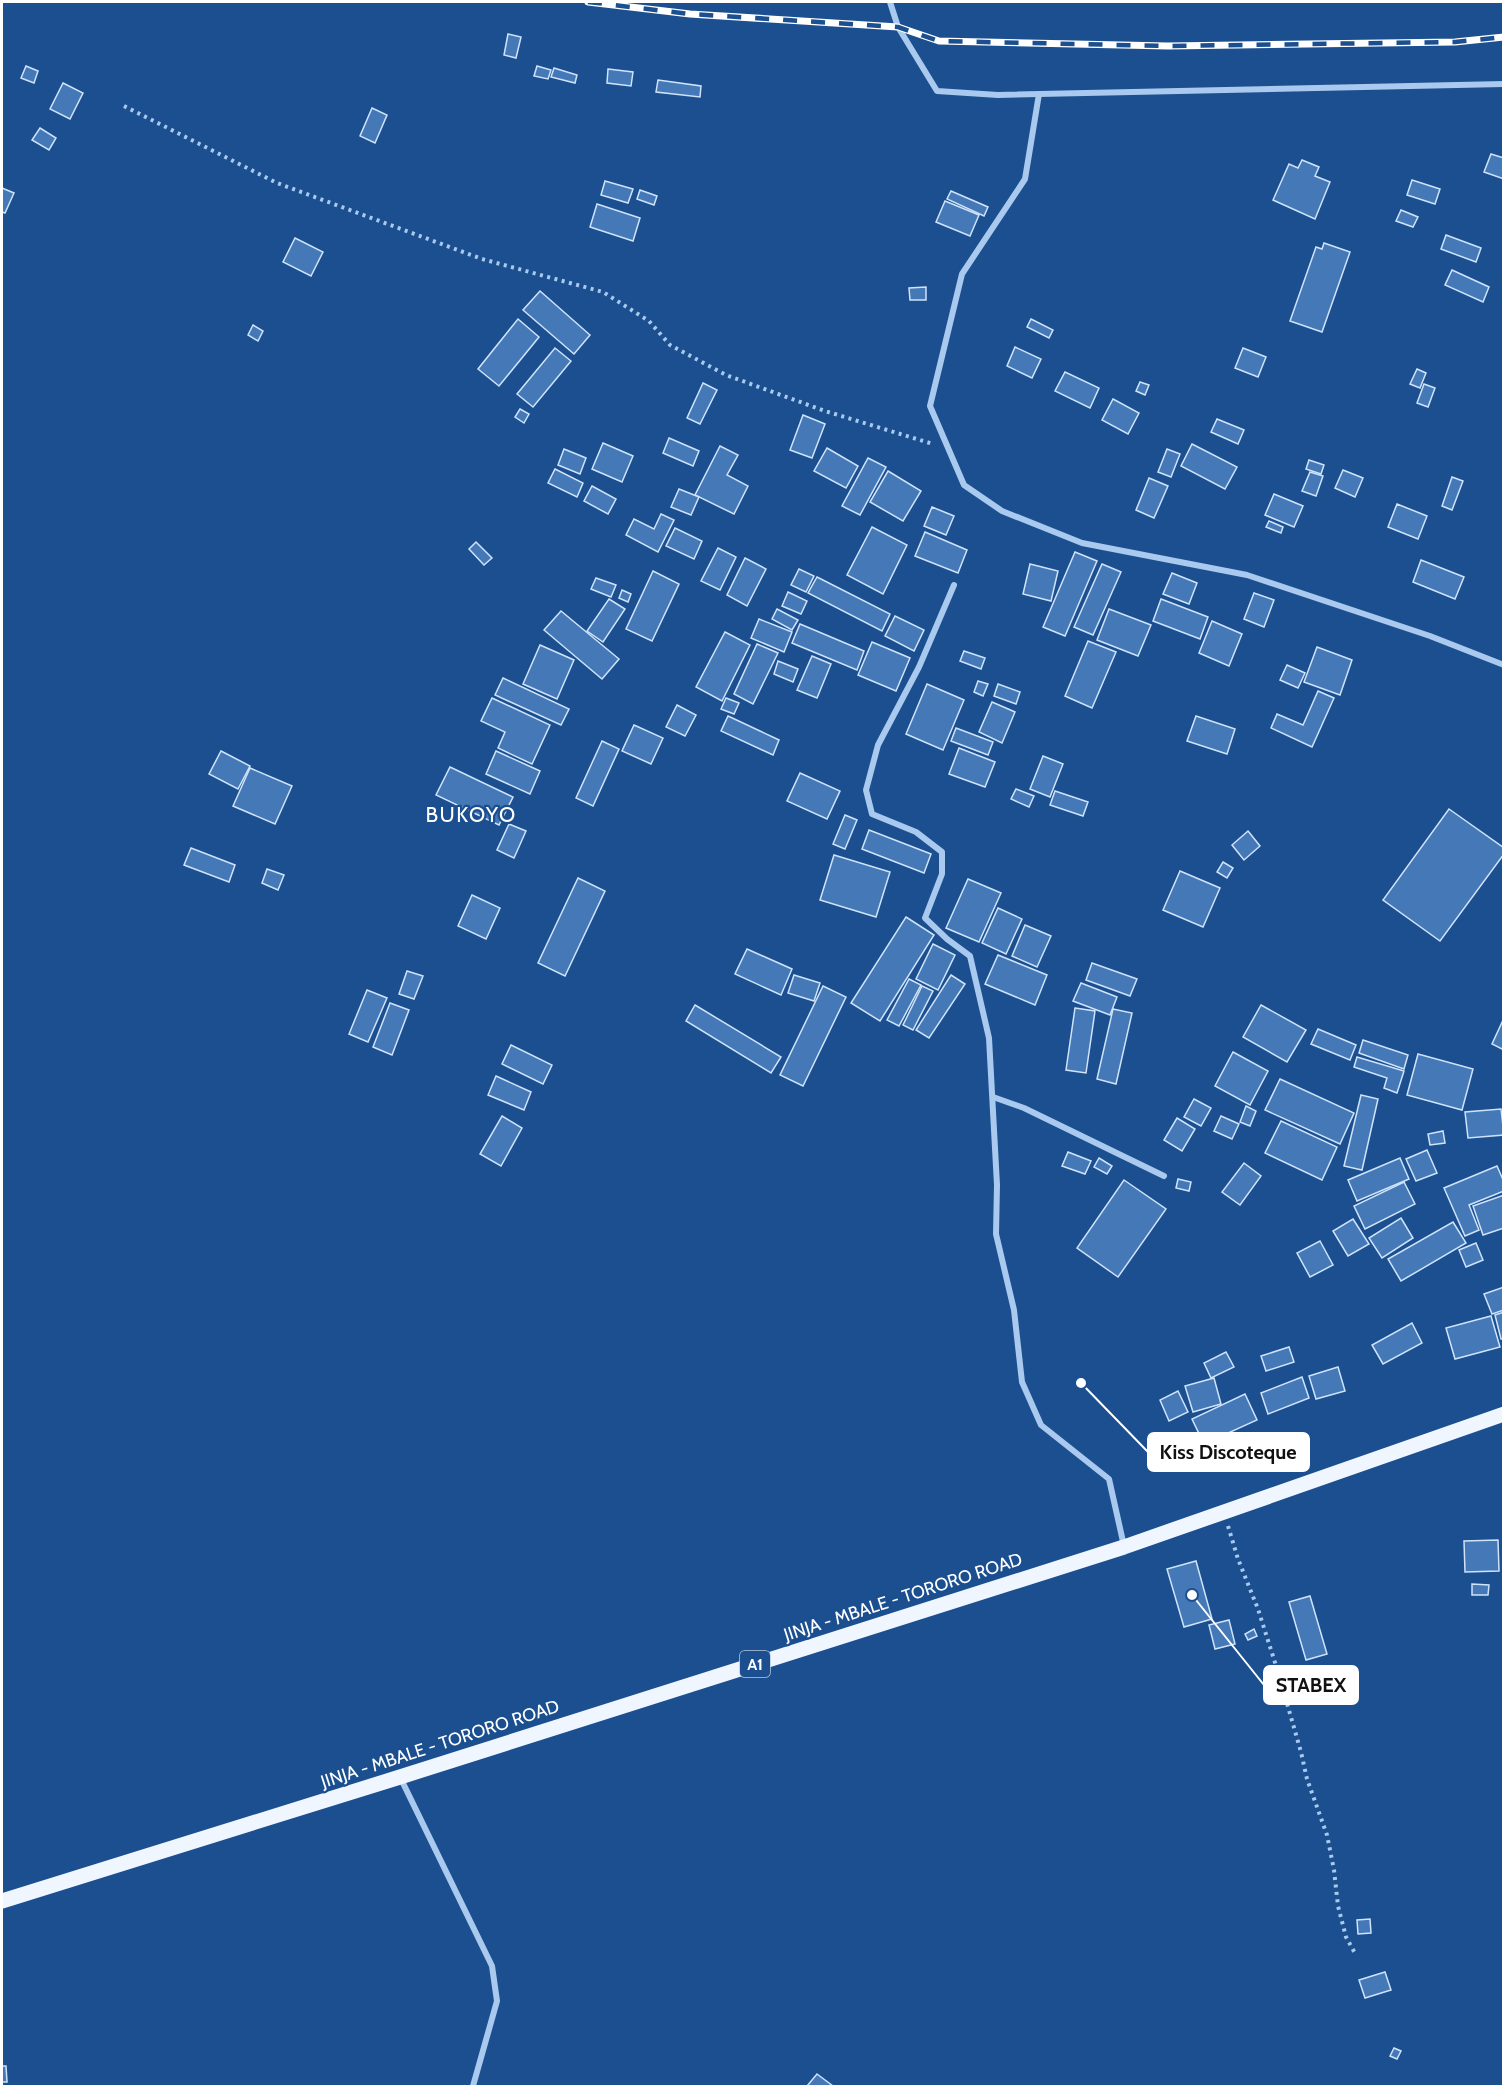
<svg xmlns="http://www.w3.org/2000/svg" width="1505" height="2088" font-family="Cabin,sans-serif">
<rect width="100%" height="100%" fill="#1b4f8f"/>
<g fill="#4478b7" stroke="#cfe3fa" stroke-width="1.5">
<path d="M508,34l13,3 -5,21 -12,-3z"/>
<path d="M26,66l12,5 -4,12 -13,-5z"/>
<path d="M537,66l14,4 -3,9 -14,-3z"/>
<path d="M554,68l23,7 -2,8 -24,-6z"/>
<path d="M608,69l25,3 -2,14 -24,-3z"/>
<path d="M658,80l43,6 -1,11 -44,-5z"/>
<path d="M63,83l20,10 -13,26 -20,-10z"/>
<path d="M372,108l15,7 -12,28 -15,-7z"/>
<path d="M40,128l16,10 -7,12 -17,-10z"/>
<path d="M1491,154l13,4v21l-20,-7z"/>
<path d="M1302,160l17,7 -4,9 15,6 -15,37 -42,-19 16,-36 9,4z"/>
<path d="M1412,180l28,9 -5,15 -28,-9z"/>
<path d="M605,181l28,8 -5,14 -27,-8z"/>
<path d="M2,188l12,5 -9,20 -3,-1z"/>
<path d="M640,190l17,6 -3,9 -17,-6z"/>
<path d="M951,191l37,16 -4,9 -37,-17z"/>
<path d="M945,201l34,14 -9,21 -34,-14z"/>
<path d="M597,204l43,14 -7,23 -43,-14z"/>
<path d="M1401,210l17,7 -5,10 -17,-6z"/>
<path d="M1446,235l35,13 -5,14 -35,-13z"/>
<path d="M295,238l28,14 -12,24 -28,-14z"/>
<path d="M1324,243l26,9 -28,80 -32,-11 26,-74 6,2z"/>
<path d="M1452,270l37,17 -6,15 -38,-17z"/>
<path d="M926,287v13h-16l-1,-12z"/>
<path d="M540,291l50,44 -16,19 -51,-44z"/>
<path d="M518,319l21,18 -40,49 -21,-17z"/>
<path d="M1031,319l22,11 -4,8 -22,-11z"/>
<path d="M253,325l10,6 -5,10 -10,-6z"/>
<path d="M1015,347l26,12 -9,19 -25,-12z"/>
<path d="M555,348l16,13 -38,46 -16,-13z"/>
<path d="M1243,348l23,9 -8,20 -23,-9z"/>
<path d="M1417,369l9,4 -6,15 -10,-4z"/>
<path d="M1065,372l34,16 -9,20 -35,-17z"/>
<path d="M1140,382l9,3 -4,10 -9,-4z"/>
<path d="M703,383l14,7 -17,34 -13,-6z"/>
<path d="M1424,384l11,4 -7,19 -11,-4z"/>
<path d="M1113,399l26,14 -11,21 -26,-14z"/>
<path d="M520,409l9,5 -5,9 -9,-6z"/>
<path d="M803,415l22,9 -13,34 -22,-8z"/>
<path d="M1217,419l27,11 -6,14 -27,-12z"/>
<path d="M669,438l30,13 -6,15 -30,-13z"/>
<path d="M603,443l30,13 -11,26 -30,-13z"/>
<path d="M1192,444l45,23 -12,22 -44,-23z"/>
<path d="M720,446l18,9 -11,20 21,11 -14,28 -39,-19z"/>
<path d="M827,448l31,18 -12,22 -32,-17z"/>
<path d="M564,449l22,9 -6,16 -22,-9z"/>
<path d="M1167,449l13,5 -9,23 -13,-5z"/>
<path d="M868,458l18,9 -26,48 -18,-9z"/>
<path d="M1309,460l15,5 -3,9 -15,-5z"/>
<path d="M555,469l28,14 -6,14 -29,-14z"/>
<path d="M1343,470l20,8 -8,19 -20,-9z"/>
<path d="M888,471l33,20 -18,30 -33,-19z"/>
<path d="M1310,472l13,4 -7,20 -14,-5z"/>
<path d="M1452,477l11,4 -11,29 -10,-4z"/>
<path d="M1149,478l19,8 -14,32 -18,-8z"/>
<path d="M592,486l24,13 -8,15 -24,-13z"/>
<path d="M679,489l20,8 -8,18 -20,-8z"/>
<path d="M1274,494l29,12 -9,21 -29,-12z"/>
<path d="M1397,504l30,12 -9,23 -30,-12z"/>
<path d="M932,507l22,9 -8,19 -22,-9z"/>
<path d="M661,514l13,6 -16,32 -32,-17 8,-16 20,10z"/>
<path d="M1269,521l14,6 -2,6 -15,-6z"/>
<path d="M872,527l35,18 -24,49 -36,-19z"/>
<path d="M675,528l27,13 -8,18 -28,-13z"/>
<path d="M925,532l42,18 -9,23 -43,-17z"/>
<path d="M476,542l16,16 -8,7 -15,-16z"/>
<path d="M718,548l18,9 -16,33 -19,-9z"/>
<path d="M1075,552l22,9 -32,75 -22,-9z"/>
<path d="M745,558l21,11 -19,37 -20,-11z"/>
<path d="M1421,560l43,17 -9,22 -42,-17z"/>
<path d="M1030,564l28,7 -7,30 -28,-7z"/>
<path d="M1102,564l19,8 -28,63 -19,-8z"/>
<path d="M799,569l15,7 -8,16 -15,-7z"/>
<path d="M653,571l26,13 -27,57 -26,-12z"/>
<path d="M1172,573l25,10 -8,21 -26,-10z"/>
<path d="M817,577l73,37 -8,17 -74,-38z"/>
<path d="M596,578l20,7 -5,12 -20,-8z"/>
<path d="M622,590l9,4 -3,8 -9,-4z"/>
<path d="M788,592l19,9 -6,13 -19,-8z"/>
<path d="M1254,593l20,7 -10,27 -20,-8z"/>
<path d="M609,599l16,10 -22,33 -16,-11z"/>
<path d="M1161,599l47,18 -8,22 -47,-18z"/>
<path d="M777,609l21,11 -6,10 -20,-11z"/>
<path d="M1109,609l42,16 -13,31 -41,-16z"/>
<path d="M561,611l58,48 -17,20 -58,-49z"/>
<path d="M895,616l29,14 -10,21 -29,-15z"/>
<path d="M759,619l33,13 -8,20 -33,-14z"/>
<path d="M1212,621l30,13 -13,32 -30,-13z"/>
<path d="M800,624l64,27 -7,19 -65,-27z"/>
<path d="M725,632l25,13 -28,56 -26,-14z"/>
<path d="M1088,641l28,11 -24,56 -27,-12z"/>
<path d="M872,642l38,16 -14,33 -38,-16z"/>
<path d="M757,644l21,9 -25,51 -19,-10z"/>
<path d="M540,645l34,15 -17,39 -34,-15z"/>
<path d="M1317,647l35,13 -12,35 -36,-13z"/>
<path d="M964,651l21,7 -4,11 -21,-8z"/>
<path d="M812,656l19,8 -14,34 -20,-8z"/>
<path d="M778,661l20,8 -5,13 -19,-8z"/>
<path d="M1287,665l18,8 -7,15 -18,-8z"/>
<path d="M503,678l66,31 -8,16 -66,-30z"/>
<path d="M978,681l10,3 -5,12 -9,-4z"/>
<path d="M927,684l37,16 -21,50 -37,-16z"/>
<path d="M998,684l22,8 -4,12 -22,-8z"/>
<path d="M1318,691l16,7 -22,49 -41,-19 6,-14 26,11z"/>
<path d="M492,698l58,27 -18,39 -34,-16 7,-16 -24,-11z"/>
<path d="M726,698l13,5 -5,11 -13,-5z"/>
<path d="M992,702l23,10 -13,31 -23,-11z"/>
<path d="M677,705l19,10 -11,21 -19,-9z"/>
<path d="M728,716l51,24 -6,15 -52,-24z"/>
<path d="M1196,716l39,13 -8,25 -40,-13z"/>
<path d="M634,725l29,13 -12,26 -29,-13z"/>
<path d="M956,728l37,14 -5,13 -37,-14z"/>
<path d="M602,741l17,8 -26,57 -17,-8z"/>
<path d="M959,748l36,14 -10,25 -36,-13z"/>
<path d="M221,751l29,15 -12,23 -29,-15z"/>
<path d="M496,751l44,20 -10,23 -44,-20z"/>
<path d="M1043,756l20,8 -13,33 -20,-8z"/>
<path d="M450,767l63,30 -14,28 -63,-30z"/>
<path d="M250,768l42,18 -17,38 -42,-18z"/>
<path d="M800,773l40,18 -13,28 -40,-18z"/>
<path d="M1016,789l18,7 -5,11 -18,-8z"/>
<path d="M1055,791l33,11 -5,14 -33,-11z"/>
<path d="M1449,809l55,39v6l-64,87 -57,-41z"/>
<path d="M845,815l12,5 -12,29 -12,-5z"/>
<path d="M509,824l17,7 -12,27 -17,-8z"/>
<path d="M869,830l62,24 -7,19 -62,-24z"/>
<path d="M1248,831l12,15 -16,14 -12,-15z"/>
<path d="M191,848l44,17 -6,17 -45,-17z"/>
<path d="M834,855l56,17 -14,45 -56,-17z"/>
<path d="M1223,862l10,6 -6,10 -10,-6z"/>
<path d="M267,869l17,6 -6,15 -16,-7z"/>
<path d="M1180,871l40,17 -17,39 -40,-17z"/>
<path d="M578,878l27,13 -40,85 -27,-13z"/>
<path d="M968,879l33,14 -22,49 -33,-14z"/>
<path d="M472,895l28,13 -14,31 -28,-13z"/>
<path d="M998,908l24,11 -16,35 -24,-11z"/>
<path d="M906,917l28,18 -54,86 -29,-18z"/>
<path d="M1025,925l26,11 -14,31 -25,-11z"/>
<path d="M933,944l22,11 -17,35 -22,-11z"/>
<path d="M747,949l45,20 -11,26 -46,-21z"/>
<path d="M998,955l49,20 -12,30 -50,-21z"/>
<path d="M1092,963l45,16 -7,17 -44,-16z"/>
<path d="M407,971l16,5 -9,23 -15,-5z"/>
<path d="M794,975l26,8 -6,18 -26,-8z"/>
<path d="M951,975l14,9 -36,54 -13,-8z"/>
<path d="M909,979l12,6 -22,41 -12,-6z"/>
<path d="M1081,983l36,14 -7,18 -37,-14z"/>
<path d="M823,986l23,11 -43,89 -23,-11z"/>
<path d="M922,986l11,5 -20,39 -10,-5z"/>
<path d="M367,990l20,8 -19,44 -19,-8z"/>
<path d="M390,1003l19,7 -17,45 -19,-8z"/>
<path d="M695,1005l86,52 -10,16 -85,-52z"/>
<path d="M1261,1005l45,25 -19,32 -44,-25z"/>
<path d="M1075,1008l20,3 -9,62 -20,-3z"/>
<path d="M1113,1009l19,4 -16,71 -19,-5z"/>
<path d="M1504,1018v32l-12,-6z"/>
<path d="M1318,1029l38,16 -6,15 -39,-16z"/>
<path d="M1363,1040l45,15 -4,14 -45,-16z"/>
<path d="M511,1045l41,20 -9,19 -41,-20z"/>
<path d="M1233,1052l35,19 -18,34 -35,-19z"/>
<path d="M1418,1054l55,15 -11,41 -55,-15z"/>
<path d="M1357,1057l47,14 -7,22 -13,-5 3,-10 -33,-11z"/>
<path d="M496,1076l35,16 -7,18 -36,-15z"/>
<path d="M1280,1079l74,34 -14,31 -75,-34z"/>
<path d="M1361,1095l17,4 -16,71 -18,-4z"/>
<path d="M1194,1099l17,9 -10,18 -17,-9z"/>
<path d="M1246,1106l10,5 -6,15 -10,-4z"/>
<path d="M1501,1109l3,26 -36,3 -3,-26z"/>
<path d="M502,1116l20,12 -21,38 -21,-12z"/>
<path d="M1221,1116l18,8 -7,15 -18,-8z"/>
<path d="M1177,1118l18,11 -13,22 -18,-11z"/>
<path d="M1281,1121l56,26 -15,33 -57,-27z"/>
<path d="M1443,1131l2,12 -15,2 -2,-11z"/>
<path d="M1427,1150l10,23 -21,8 -10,-22z"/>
<path d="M1068,1152l23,9 -6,13 -23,-8z"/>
<path d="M1099,1158l13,8 -5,8 -13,-7z"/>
<path d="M1400,1158l9,21 -52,22 -9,-21z"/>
<path d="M1244,1163l17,13 -21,29 -18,-13z"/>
<path d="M1497,1166l7,16v9l-35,14 10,25 -14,6 -21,-48z"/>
<path d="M1178,1179l13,3 -2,9 -13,-3z"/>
<path d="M1124,1180l42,29 -48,68 -41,-29z"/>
<path d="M1404,1182l11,22 -50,25 -11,-23z"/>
<path d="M1504,1195v33l-21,7 -10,-29z"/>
<path d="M1401,1218l12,20 -31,20 -13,-20z"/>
<path d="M1353,1219l16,25 -21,12 -15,-25z"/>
<path d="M1453,1222l13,21 -65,38 -13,-22z"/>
<path d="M1320,1241l13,24 -23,12 -13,-24z"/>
<path d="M1476,1243l7,17 -17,7 -7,-17z"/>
<path d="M1504,1287v23l-12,4 -8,-20z"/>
<path d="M1504,1312v27h-3l-6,-24z"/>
<path d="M1491,1316l9,31 -45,12 -9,-31z"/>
<path d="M1412,1323l10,20 -39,21 -11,-19z"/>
<path d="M1289,1347l5,15 -28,9 -5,-15z"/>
<path d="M1226,1352l8,15 -23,11 -7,-15z"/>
<path d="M1338,1367l7,24 -29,8 -7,-23z"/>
<path d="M1302,1377l7,21 -41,16 -7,-21z"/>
<path d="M1214,1378l7,26 -28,8 -8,-26z"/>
<path d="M1178,1391l10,21 -19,9 -9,-21z"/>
<path d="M1245,1394l12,26 -53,24 -12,-25z"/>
<path d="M1498,1540l1,31 -34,1 -1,-31z"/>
<path d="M1196,1561l16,58 -28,8 -17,-58z"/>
<path d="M1472,1584l17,1 -1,10h-16z"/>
<path d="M1310,1596l17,58 -21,6 -17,-58z"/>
<path d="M1229,1620l6,24 -20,5 -6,-24z"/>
<path d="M1254,1629l3,7 -9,4 -3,-6z"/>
<path d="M1370,1919l1,14 -13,1 -1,-14z"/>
<path d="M1385,1972l6,18 -26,8 -6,-18z"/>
<path d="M1394,2048l7,3 -4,8 -7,-3z"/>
<path d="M2,2066h4l1,16h-5z"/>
<path d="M817,2074l16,12h-26z"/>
</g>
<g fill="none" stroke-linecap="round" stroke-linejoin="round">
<g stroke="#a9c9ee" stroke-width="4" stroke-dasharray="3 4.5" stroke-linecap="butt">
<path d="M124,106l153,77 205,76 121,33 46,29 21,24 56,30 99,36 108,33"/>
<path d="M1228,1526l10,33 20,50 20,63 23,80 6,27 20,56 7,35 4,36 8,31 10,18"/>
</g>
<g stroke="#a9c9ee" stroke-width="6">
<path d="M890,2l8,25 39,64 61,4 506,-11"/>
<path d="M1039,94l-14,85 -63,95 -32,132 34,79 38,26 80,32 165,32 183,61 74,29"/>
<path d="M954,585l-35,82 -41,78 -12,45 6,24 44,18 26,20v22l-17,44 22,21 23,17 19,82 8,147 -1,49 18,76 8,72 19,43 68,54 15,67"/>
<path d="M993,1097l31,11 140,68"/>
<path d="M401,1779l91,187 5,35 -24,85"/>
</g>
<path stroke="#f0f6ff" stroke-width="15" d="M2,1901l398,-124 724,-230 380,-133"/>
<g stroke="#fff" stroke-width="7">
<path id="rail" d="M588,2l102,12 208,13 41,14 229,5 287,-4 49,-5"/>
</g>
<use href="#rail" stroke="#1b4f8f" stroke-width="4.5" stroke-dasharray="14" stroke-linecap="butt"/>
</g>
<g text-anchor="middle" stroke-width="4.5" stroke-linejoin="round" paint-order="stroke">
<rect fill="#1b4f8f" stroke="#bbcadd" stroke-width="1.5" x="740" y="1651" width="30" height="26" rx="4.5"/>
<g font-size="16" font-weight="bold" fill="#fff">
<text x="755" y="1670">A1</text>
</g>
<g font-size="18" fill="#fff" stroke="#1b4f8f">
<text transform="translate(903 1597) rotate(-18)" y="6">JINJA - MBALE - TORORO ROAD</text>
<text transform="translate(440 1744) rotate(-18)" y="6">JINJA - MBALE - TORORO ROAD</text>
</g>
<g font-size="21" letter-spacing="1.5" fill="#fff" stroke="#1b4f8f">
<text x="471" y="822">BUKOYO</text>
</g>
</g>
<path fill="none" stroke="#fff" stroke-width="2" d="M1081 1383L1148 1452M1192 1595L1264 1685"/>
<g fill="#fff" stroke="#1b4f8f" stroke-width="2">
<circle cx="1081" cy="1383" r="6"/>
<circle cx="1192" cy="1595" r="6"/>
</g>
<g fill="#fff" stroke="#fff" stroke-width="2">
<rect x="1148" y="1433" width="161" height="38" rx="6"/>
<rect x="1264" y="1666" width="94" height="38" rx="6"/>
</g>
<g font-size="20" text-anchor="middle" font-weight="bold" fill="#111">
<text x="1228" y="1459">Kiss Discoteque</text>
<text x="1311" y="1692">STABEX</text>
</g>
<rect width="1505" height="2088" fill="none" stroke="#ffffff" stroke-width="6"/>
</svg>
